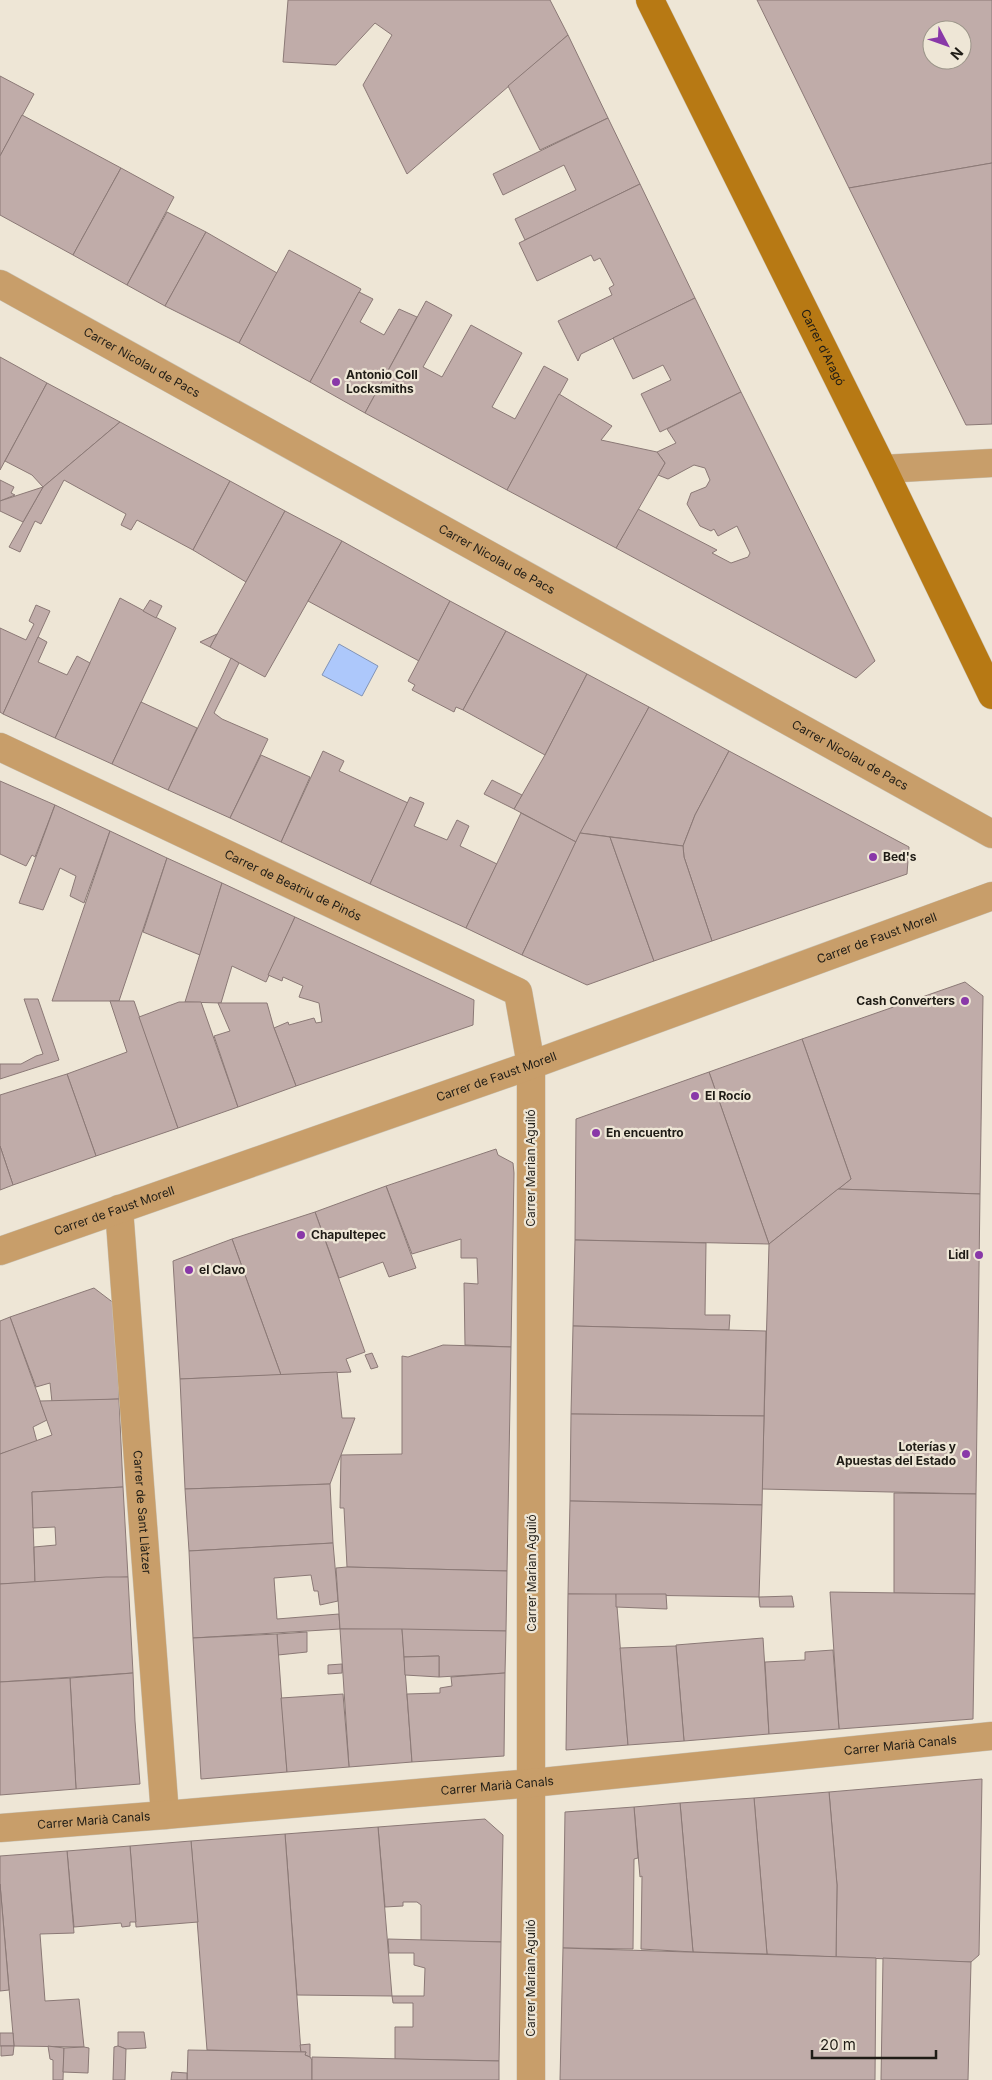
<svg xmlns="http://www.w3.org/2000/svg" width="992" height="2080" font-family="Inter,sans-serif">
<rect width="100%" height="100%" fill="#eee6d6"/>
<path fill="#adc8fb" stroke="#8294b6" d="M339,644l39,22 -16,30 -40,-21z"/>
<g fill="#c0aca9" stroke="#8b7976" fill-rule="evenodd">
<path d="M288,0h262l18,35 -161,139 -44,-89 29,-50 -17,-12 -39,42 -53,-3z"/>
<path d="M757,0h235v163l-143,25zM932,30h30v30h-30z"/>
<path d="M568,35l40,83 -68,32 -32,-64z"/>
<path d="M0,76l34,18 -34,62z"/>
<path d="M22,115l99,53 -48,87 -73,-40v-59z"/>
<path d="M608,118l32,66 -115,56 -10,-21 61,-29 -12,-25 -61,30 -10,-21z"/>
<path d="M992,163v261l-26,1 -117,-237z"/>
<path d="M121,168l53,29 -47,88 -54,-30z"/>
<path d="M640,184l55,114 -114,56 -3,7 -20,-40 54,-26 -3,-7 5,-3 -14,-27 -6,3 -3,-6 -54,26 -18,-38z"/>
<path d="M167,212l39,20 -41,74 -38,-21z"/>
<path d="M206,232l71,41 -38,70 -74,-37z"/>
<path d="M289,250l72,39 -51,93 -71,-39z"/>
<path d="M359,292l14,7 -13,23 24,13 15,-26 18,8 -52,96 -55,-31z"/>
<path d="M695,298l46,94 -81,40 -19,-38 30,-14 -8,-15 -30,14 -20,-41z"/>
<path d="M426,301l26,14 -29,52 19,10 29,-52 51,28 -30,54 23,12 29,-53 24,13 -61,111 -142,-77z"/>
<path d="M0,357l47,26 -47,87z"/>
<path d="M47,383l73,39 -77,65 -11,-12 -27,-14z"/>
<path d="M741,392l134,269 -19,17 -240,-130 22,-39 79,41 -5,3 19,10 17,-6 2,-4 -13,-27 -19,10 -4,-7 -3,2 -11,-5 -13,-22 4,-11 15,-6 4,-7 -5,-12 -11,-3 -26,14 -10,-4 7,-12 -8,-11 19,-9 -9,-14z"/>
<path d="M559,394l53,32 -11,14 56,12 8,11 -49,85 -109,-58z"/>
<path d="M120,422l110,59 -37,69 -56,-30 -6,10 -10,-5 5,-11 -62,-34 -23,44 -6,-3 -15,31 -11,-5 34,-60z"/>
<path d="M0,480l14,7 -3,6 4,2 -15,6z"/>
<path d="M230,481l55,30 -39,71 -53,-32z"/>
<path d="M43,487l-20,35 -23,-11v-10z"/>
<path d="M285,511l57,30 -77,136 -55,-30z"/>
<path d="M342,541l108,60 -31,60 -111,-60z"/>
<path d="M120,598l56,30 -64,136 -57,-26z"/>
<path d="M150,600l12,6 -6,12 -13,-7z"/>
<path d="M450,601l56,30 -43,79 -7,-3 -2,5 -42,-22 3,-5 -7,-4z"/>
<path d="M36,605l14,6 -47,103 -3,-2v-84l26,12 8,-16 -5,-3z"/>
<path d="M506,631l81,43 -42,81 -82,-45z"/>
<path d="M217,634l-7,13 -10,-5z"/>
<path d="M38,637l9,5 -9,20 29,13 10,-19 13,7 -35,75 -52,-24z"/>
<path d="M231,658l8,5 -25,50 8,6 46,20 -38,79 -62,-28z"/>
<path d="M587,674l62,33 -73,135 -62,-33 31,-54z"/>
<path d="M141,702l56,26 -29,62 -56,-26z"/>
<path d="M649,707l80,44 -34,64 -12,31 -103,-13z"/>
<path d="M323,751l21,10 -5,10 69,32 -38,81 -89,-42z"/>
<path d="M729,751l180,96 -2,27 -195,67 -28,-84 -1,-11 12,-31z"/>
<path d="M261,755l49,22 -29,65 -51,-24z"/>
<path d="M492,780l30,15 -8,14 -30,-15z"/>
<path d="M0,781l55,24 -20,52 -3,-2 -6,11 -26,-12z"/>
<path d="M410,797l14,6 -10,23 33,14 10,-20 12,6 -9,20 37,18 -31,64 -96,-44z"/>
<path d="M55,805l55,26 -26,72 -14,-7 6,-20 -16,-8 -17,42 -24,-7z"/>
<path d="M521,813l55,29 -54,113 -56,-27z"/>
<path d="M110,831l57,27 -48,143h-67z"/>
<path d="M580,833l30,4 44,124 -67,24 -65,-30z"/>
<path d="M610,837l73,9 1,11 28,84 -58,20z"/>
<path d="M167,858l55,25 -22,72 -57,-23z"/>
<path d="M222,883l73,34 -29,65 -34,-16 -11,37 -36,-1z"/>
<path d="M295,917l179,83 -1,25 -177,61 -22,-58 14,-6 1,3 25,-7 2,5 6,-1 -3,-19 -20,-6 4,-11 -20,-9 -1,4 -14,-6z"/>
<path d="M965,982l18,14 -3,198 -142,-5 13,-10 -49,-140z"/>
<path d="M24,999h14l21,61 -59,19v-15h21l15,-8 7,-2z"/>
<path d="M110,1001h24l44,127 -82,28 -29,-82 60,-22z"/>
<path d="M179,1002h22l37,105 -60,21 -39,-111z"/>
<path d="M218,1003h49l7,25 22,58 -58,21 -24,-71 16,-5z"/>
<path d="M802,1039l49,140 -82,65 -60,-172z"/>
<path d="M709,1072l60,172 -194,-4 1,-121z"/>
<path d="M67,1074l29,82 -83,29 -13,-39v-51z"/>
<path d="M0,1146l13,39 -13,5z"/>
<path d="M496,1149l2,6 15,8 1,10 -3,174 -46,-2 -1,-62 14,1 -1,-26h-16v-19l-49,15 -26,-68z"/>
<path d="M386,1186l30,82 -27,9 -6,-15 -44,16 -24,-66z"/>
<path d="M838,1189l142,5 -4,300 -214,-5 7,-245z"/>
<path d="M315,1212l50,140 -19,7 5,13 -70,3 -49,-136z"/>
<path d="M232,1239l49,136 -101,4 -7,-118z"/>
<path d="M575,1240l131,3 -1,72h25l-1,15 -156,-4z"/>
<path d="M94,1288l21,16 4,95 -67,3 -2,-19 -14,4 -26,-70z"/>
<path d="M10,1317l37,103 -14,7 4,15 -37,12v-133z"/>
<path d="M573,1326l193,5 -2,85 -193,-2z"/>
<path d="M443,1345l68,2 -4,224 -160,-4 -3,-59h-4l1,-53 61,-1v-98l6,1z"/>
<path d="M372,1353l6,14 -7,2 -6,-14z"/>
<path d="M337,1372l5,46h13l-25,66 -145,5 -5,-110z"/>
<path d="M119,1399l4,88 -91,5 3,90 -35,2v-130l52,-19 -12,-34z"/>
<path d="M571,1414l193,2 -2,89 -192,-4z"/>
<path d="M330,1484l3,59 -144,8 -4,-62z"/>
<path d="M123,1487l5,90 -93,5 -1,-35 22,-2 -1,-18 -22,1 -1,-36z"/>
<path d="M894,1493l82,1 -1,100 -81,-1z"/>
<path d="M570,1501l192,4 -3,92 -191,-3z"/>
<path d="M333,1543l5,58 -18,4 -2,-14h-4l-3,-16 -37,3 3,41 62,-5 1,15 -147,9 -4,-87z"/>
<path d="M347,1567l160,4 -1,60 -166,-2 -4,-61z"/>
<path d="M106,1577h22l5,96 -133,9v-98z"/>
<path d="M830,1592l145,2 -2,125 -134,10z"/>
<path d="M568,1594h48l12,151 -62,5z"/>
<path d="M616,1594h50l1,15 -51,-2z"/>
<path d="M792,1596l2,11h-34l-1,-10z"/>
<path d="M340,1629h62l10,133 -63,5z"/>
<path d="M402,1629l104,2 -1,42 -66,4v-21l-35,1z"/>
<path d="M307,1632v20l-29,3 -1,-21z"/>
<path d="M277,1634l10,138 -86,7 -8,-141z"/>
<path d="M763,1638l6,96 -85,7 -8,-96z"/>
<path d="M676,1646l8,95 -56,4 -8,-97z"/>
<path d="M833,1650l6,79 -70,5 -4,-72 40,-2v-8z"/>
<path d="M439,1656v21l-34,-2 -1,-18z"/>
<path d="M342,1664v9l-14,1v-9z"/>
<path d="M133,1673l2,48 5,63 -64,5 -6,-111z"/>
<path d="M505,1673l-1,83 -92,6 -5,-68 33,-1v-5l12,-2 -1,-9z"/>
<path d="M70,1678l6,111 -76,6v-113z"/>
<path d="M343,1694l6,73 -62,5 -6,-74z"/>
<path d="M982,1779l-3,176 -8,7 -135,-5 1,-72 -8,-93z"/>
<path d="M829,1792l8,93 -1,72 -69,-3 -13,-156z"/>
<path d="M754,1798l13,156 -74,-2 -13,-149z"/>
<path d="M680,1803l13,149 -52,-3 1,-73 -2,1 -6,-70z"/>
<path d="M634,1807l4,51 -4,1 -1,90 -70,-1 2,-136z"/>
<path d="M485,1819l18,16 -2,107 -80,-1v-36l-4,-3h-14v4l-18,1 -7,-80z"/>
<path d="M378,1827l14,169 -95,-1 -12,-161z"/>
<path d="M285,1834l16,218 -94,-2 -16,-209z"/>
<path d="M191,1841l7,81 -62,5 -6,-81z"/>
<path d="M130,1846l6,76h-6v4l-8,1 -1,-4 -47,4 -7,-76z"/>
<path d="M67,1851l7,82 -34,1 5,67 34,-2 5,48 -70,-1 -14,-162v-28z"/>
<path d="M0,1884l9,106 -9,1z"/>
<path d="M388,1939l113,3 -2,119 -104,-2v-32h18v-24h-20l-1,-7h32l1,-28 -11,-3v-12h-25z"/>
<path d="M563,1948l313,10 -1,122h-315z"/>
<path d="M883,1958l88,4 -3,118h-87z"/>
<path d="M118,2032h26l2,16 -20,1 -8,-3z"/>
<path d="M0,2033h13l1,13h-14z"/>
<path d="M310,2044v13l-5,-2 1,-3h-5l-1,-7z"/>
<path d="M1,2046h13l-1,9 -12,1z"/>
<path d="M48,2046l16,2 -1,32h-10v-20l-3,-1z"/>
<path d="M118,2046l8,3 -1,31h-12l1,-33z"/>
<path d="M84,2047l5,1 -1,25 -25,-1 1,-24z"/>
<path d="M188,2050l118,2 -1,3 5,2 2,3v20h-125z"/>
<path d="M312,2057l187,4v19h-187z"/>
<path d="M172,2072l15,1v7h-16z"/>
</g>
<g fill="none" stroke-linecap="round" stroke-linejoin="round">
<g stroke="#c9c2b3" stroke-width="29">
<g id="minor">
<path d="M883,469l109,-6"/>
<path id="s1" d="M0,747l518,245 13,73v1015"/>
<path id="s2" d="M119,1209l46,606"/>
<path id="s3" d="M0,1828l165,-13 367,-32 460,-47"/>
</g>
</g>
<g stroke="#c9c2b3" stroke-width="29">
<g id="tertiary">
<path id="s4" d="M0,284l992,550"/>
<path id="s5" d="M0,1251l531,-186 461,-169"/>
</g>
</g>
<g stroke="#c9c2b3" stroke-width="29">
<g id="secondary">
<path id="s6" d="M650,0l233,469 109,226"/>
</g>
</g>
<use href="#minor" stroke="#c89e6a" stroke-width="28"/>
<use href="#tertiary" stroke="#c89e6a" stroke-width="28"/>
<use href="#secondary" stroke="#b77914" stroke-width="28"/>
</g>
<g fill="#8938a8" stroke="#eee6d6" stroke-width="2">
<circle cx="336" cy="382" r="5"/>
<circle cx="873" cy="857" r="5"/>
<circle cx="965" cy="1001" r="5"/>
<circle cx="695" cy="1096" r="5"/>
<circle cx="596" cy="1133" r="5"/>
<circle cx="301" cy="1235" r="5"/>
<circle cx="979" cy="1255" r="5"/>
<circle cx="189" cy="1270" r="5"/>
<circle cx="966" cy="1454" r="5"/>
</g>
<g text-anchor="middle" stroke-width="4.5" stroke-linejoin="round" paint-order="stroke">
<g font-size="12" fill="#1f1c16" stroke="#eee6d6">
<text dy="4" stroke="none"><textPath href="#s6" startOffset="388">Carrer d'Aragó</textPath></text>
<text dy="4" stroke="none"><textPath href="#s4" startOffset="162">Carrer Nicolau de Pacs</textPath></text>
<text dy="4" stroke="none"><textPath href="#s4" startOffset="568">Carrer Nicolau de Pacs</textPath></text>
<text dy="4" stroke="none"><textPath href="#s4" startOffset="972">Carrer Nicolau de Pacs</textPath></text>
<text dy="4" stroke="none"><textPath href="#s1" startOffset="324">Carrer de Beatriu de Pinós</textPath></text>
<text dy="4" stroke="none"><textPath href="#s5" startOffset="931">Carrer de Faust Morell</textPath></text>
<text dy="4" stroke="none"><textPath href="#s5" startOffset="526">Carrer de Faust Morell</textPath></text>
<text transform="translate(531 1168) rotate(-90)" y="4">Carrer Marian Aguiló</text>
<text dy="4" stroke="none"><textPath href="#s5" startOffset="121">Carrer de Faust Morell</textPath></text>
<text dy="4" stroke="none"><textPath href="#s2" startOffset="304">Carrer de Sant Llàtzer</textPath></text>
<text transform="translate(532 1573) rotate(-90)" y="4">Carrer Marian Aguiló</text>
<text dy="4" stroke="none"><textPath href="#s3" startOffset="904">Carrer Marià Canals</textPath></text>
<text dy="4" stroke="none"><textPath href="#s3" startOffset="499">Carrer Marià Canals</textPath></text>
<text dy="4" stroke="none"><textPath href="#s3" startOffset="94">Carrer Marià Canals</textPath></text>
<text transform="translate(531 1978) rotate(-90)" y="4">Carrer Marian Aguiló</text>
</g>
<g font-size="12" font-weight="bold" fill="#1f1c16" stroke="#eee6d6" text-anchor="start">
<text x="346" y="379">Antonio Coll<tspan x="346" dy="14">Locksmiths</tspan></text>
<text x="883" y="861">Bed's</text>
<text x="955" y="1005" text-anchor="end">Cash Converters</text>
<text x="705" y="1100">El Rocío</text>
<text x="606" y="1137">En encuentro</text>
<text x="311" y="1239">Chapultepec</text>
<text x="969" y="1259" text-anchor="end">Lidl</text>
<text x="199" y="1274">el Clavo</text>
<text x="956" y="1451" text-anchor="end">Loterías y<tspan x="956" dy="14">Apuestas del Estado</tspan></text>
</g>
</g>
<g transform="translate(947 45) rotate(131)"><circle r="24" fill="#eee6d6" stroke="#9b9589"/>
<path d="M0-4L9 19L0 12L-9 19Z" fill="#8938a8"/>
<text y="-8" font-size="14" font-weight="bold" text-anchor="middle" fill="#1f1c16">N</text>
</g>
<path d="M812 2050v8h124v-8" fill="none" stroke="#1f1c16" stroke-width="2.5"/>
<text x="820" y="2050" font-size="15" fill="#1f1c16" stroke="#eee6d6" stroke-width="4" paint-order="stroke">20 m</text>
</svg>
